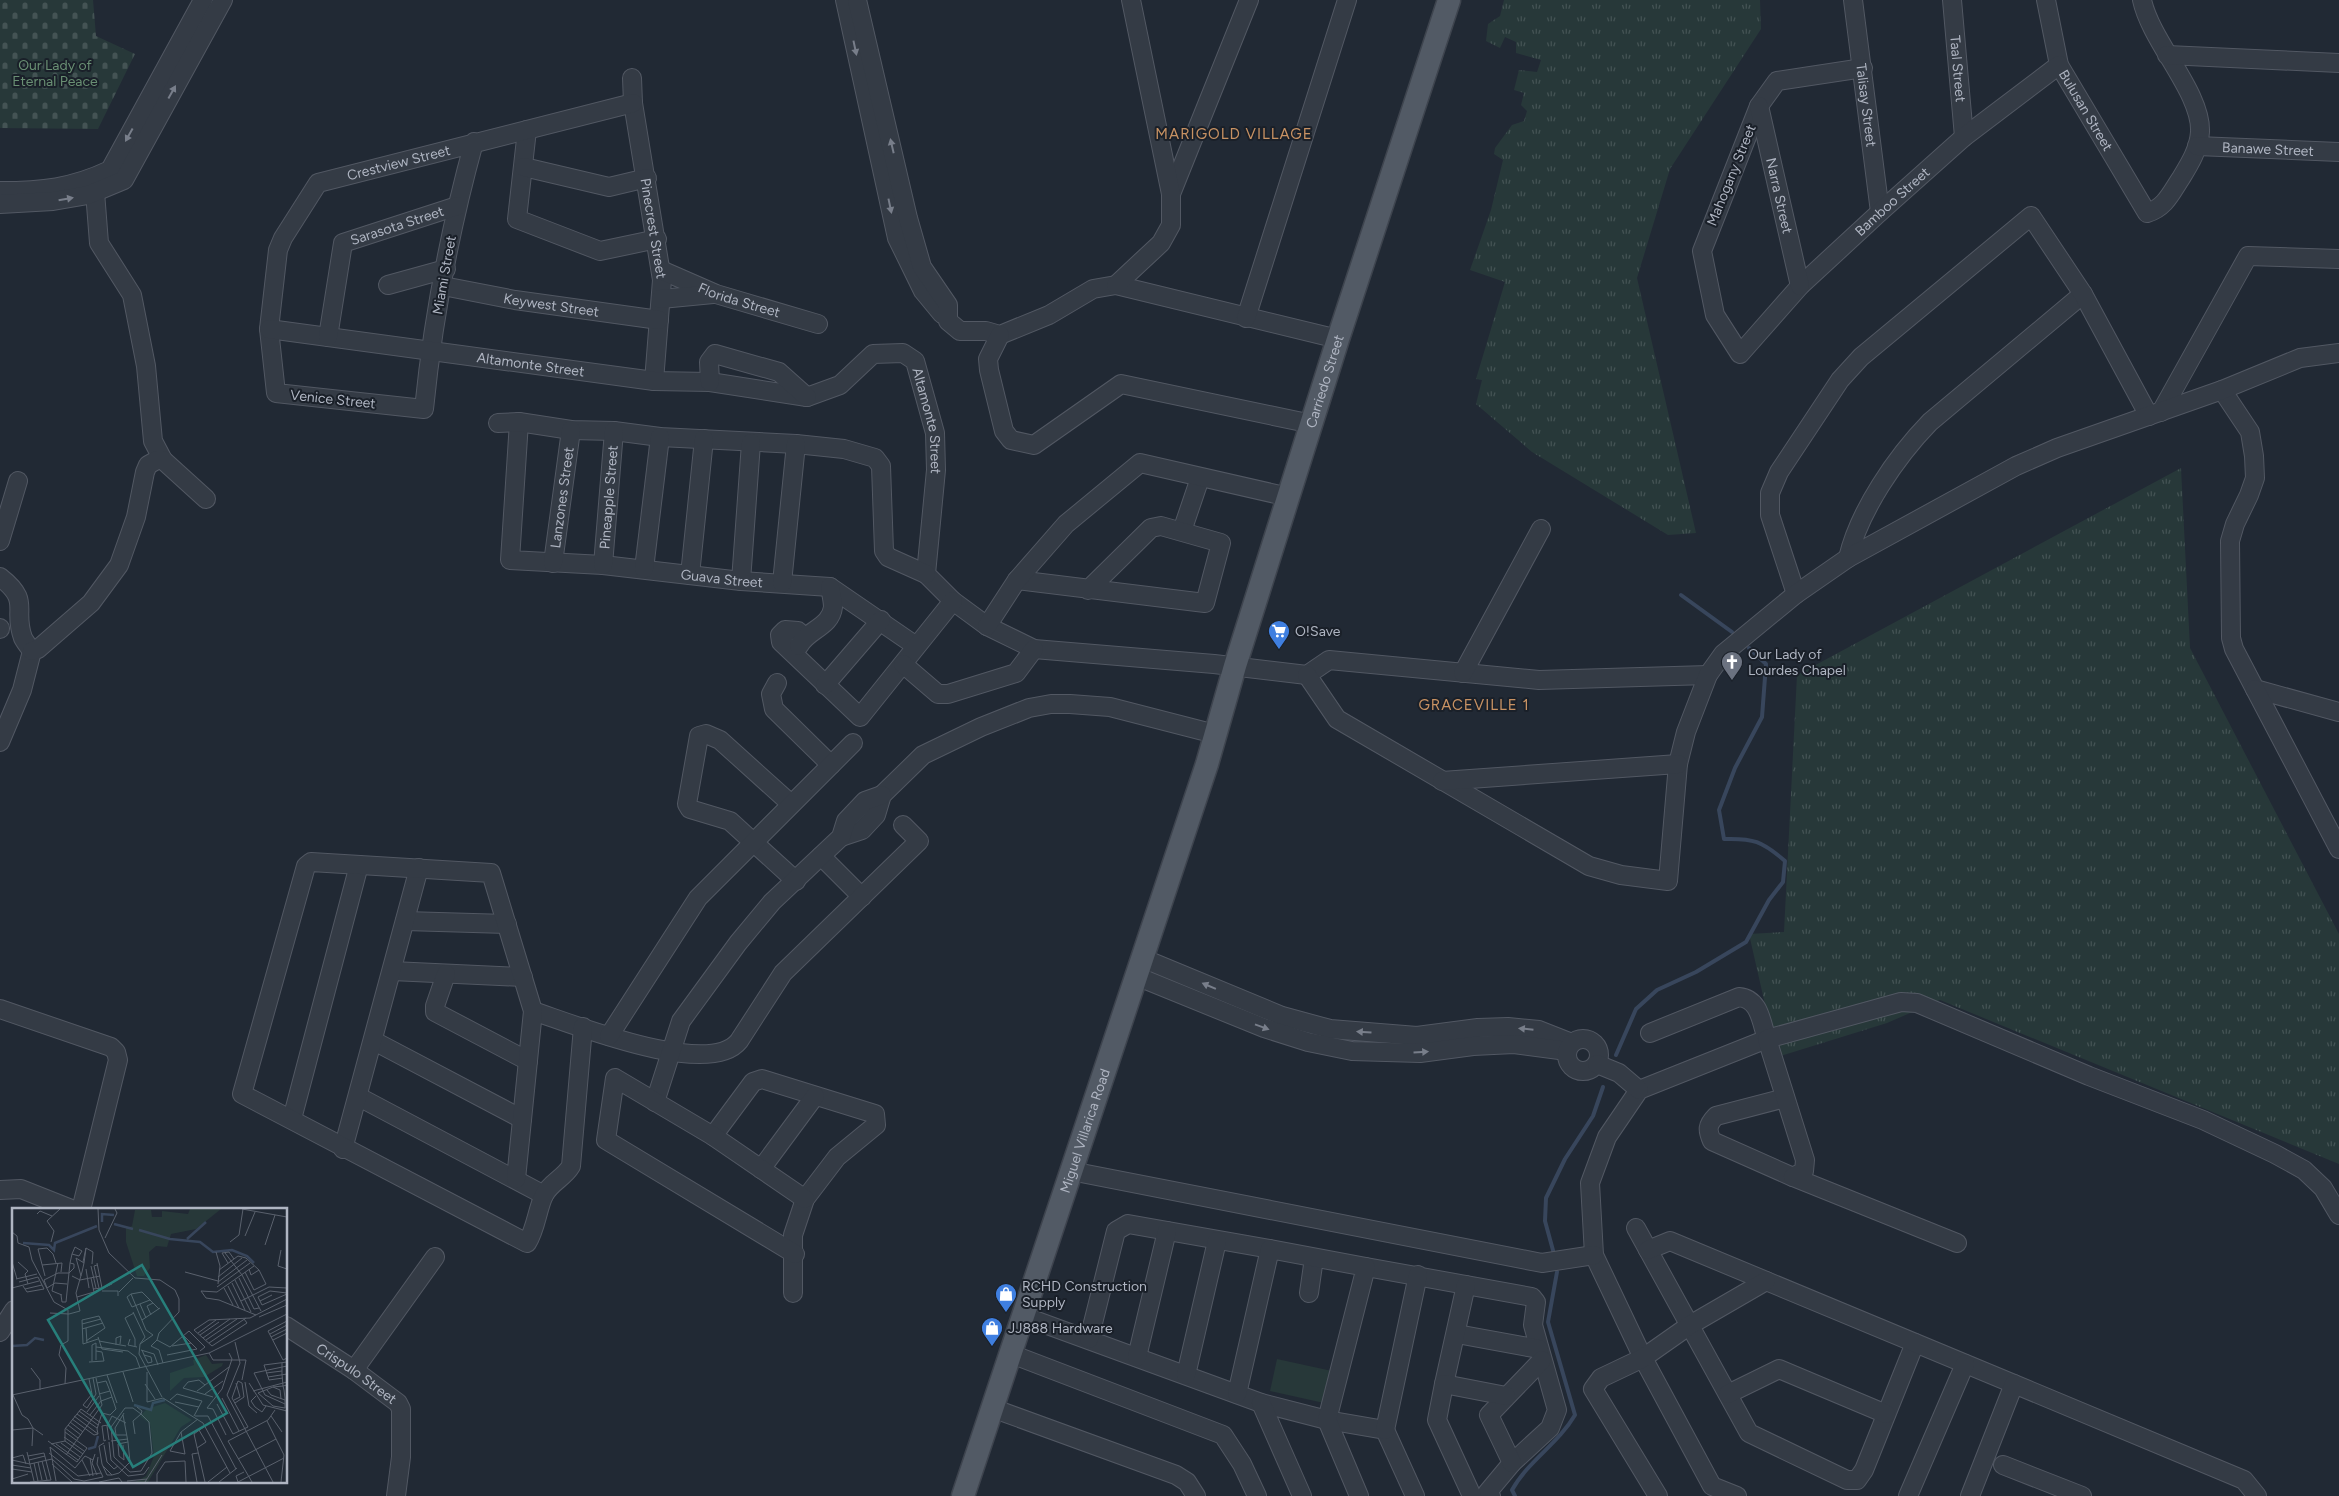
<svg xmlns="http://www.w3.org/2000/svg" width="2339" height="1496" font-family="Figtree,sans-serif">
<defs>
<pattern id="grass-tufts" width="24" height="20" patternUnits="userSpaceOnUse" patternTransform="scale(1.25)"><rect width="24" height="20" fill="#273839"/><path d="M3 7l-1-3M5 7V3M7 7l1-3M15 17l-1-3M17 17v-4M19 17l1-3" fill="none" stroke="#445354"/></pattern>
<pattern id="cemetery-stones" width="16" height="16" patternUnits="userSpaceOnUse" patternTransform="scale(1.25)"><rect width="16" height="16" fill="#273839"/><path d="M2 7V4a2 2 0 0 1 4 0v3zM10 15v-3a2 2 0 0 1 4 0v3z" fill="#445354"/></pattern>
</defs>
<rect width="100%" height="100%" fill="#212934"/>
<g fill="url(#grass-tufts)">
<path d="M1504,0h256l1,29 -91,140 -33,109 59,255 -28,2 -136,-83 -56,-48 6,-24 -6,-1 29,-97 -35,-12 21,-60 12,-50 -9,-6 1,-6 17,-23 12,-4 3,-10 -6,-6 3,-12 -10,-3 5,-20 18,2 4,-12 -25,-7v-11l-11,-5 -5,11 -14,-7 2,-17 12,-8z"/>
<path d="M2181,468l9,180 149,286v230l-399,-164 -53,23 -110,34 -28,-123 35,-2 13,-257z"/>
</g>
<path fill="url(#cemetery-stones)" d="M0,0h93l3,36 39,18 -37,75 -98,-1z"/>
<path fill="#273839" d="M1277,1359l55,12 -8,32 -54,-12z"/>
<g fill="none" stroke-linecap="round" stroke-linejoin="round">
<g stroke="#38465c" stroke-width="4">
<path d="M1681,595l51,37"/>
<path d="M1616,1055l20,-46 21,-19 39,-18 50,-30 23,-42 14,-18 2,-21c-23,-20 -32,-23 -61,-22l-5,-29 16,-42 27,-51 4,-53 -17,-16"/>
<path d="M1554,1254l-9,-33 1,-23 19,-39 28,-43 10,-29"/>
<path d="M1515,1496l-3,-6c16,-29 46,-46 63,-75l-27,-93 9,-50"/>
</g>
<g stroke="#525863" stroke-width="20">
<g id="minor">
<path d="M845,0l52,238 26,53 19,23"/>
<path d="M857,0l51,218 14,49 26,38v16l12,10h26l14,4 49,-20 44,-26 23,-4 222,54"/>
<path id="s1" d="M1853,0l27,212"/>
<path id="s2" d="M1952,0l12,137"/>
<path id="s3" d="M2046,0l13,65 88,148c18,-5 24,-20 34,-35 8,-13 18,-29 19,-46 2,-39 -49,-90 -58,-132"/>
<path d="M2167,55l172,8"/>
<path id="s4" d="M1863,68l-86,13 -18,25 -57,145 13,64 25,39 60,-68 80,-74 84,-75 95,-72"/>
<path id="s5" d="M632,78l1,25 29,177 -8,101"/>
<path id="s6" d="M1759,106l41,180"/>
<path d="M527,130l-10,89 83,32 57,-12"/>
<path id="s7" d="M474,142c-24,87 -41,177 -50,267l-148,-16 -7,-64 9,-79 5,-12 35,-55 315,-80"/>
<path id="s8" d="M2197,146l142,6"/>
<path d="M524,167l85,20 38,-9"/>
<path d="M0,191c42,0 72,-3 110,-21l93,-170"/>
<path d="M95,192l4,51 33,52 14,71 7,75 10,19"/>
<path d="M1171,194l78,-194"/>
<path d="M0,204l53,-3 35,-6 36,-15 99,-180"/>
<path id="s9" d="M661,270l55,24 102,30"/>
<path d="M388,285l58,-16"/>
<path d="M1116,285l45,-42 10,-18v-31l-40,-194"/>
<path id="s10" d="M443,286l72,14 144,20"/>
<path d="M661,299l52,-5"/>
<path d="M1246,318l101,-318"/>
<path id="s11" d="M269,329l385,52 56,1 97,15 33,-12 33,-31 30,-1 12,8 20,72 1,37 -10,104 27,27 34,25 47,23 180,15 93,11 22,-15 210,20 169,-5"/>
<path d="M1000,335l-12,24 1,11 15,61 7,9 23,5 87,-61 191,40"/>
<path id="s12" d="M328,337l15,-94 114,-37"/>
<path d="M710,382l-1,-20 6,-8 64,18 28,25"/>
<path d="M2222,390l28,42 4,24 1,22 -6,17 -14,29 -5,17 1,97 3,11 21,40 84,23"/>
<path d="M2161,412l87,-156 91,3"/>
<path id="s13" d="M519,422l-9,138 93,5 138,16 89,6 86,59"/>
<path d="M498,423l21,-1 52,8 43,1 46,6 136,7 48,5 31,9 6,8 3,85 4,6 38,17"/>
<path d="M1182,531l18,-53"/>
<path d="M0,541l18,-60"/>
<path d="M1848,558c11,-47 48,-101 82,-136l153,-128"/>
<path id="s14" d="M553,563l18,-133"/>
<path id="s15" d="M603,565l11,-134"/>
<path d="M644,569l16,-132"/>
<path d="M690,575l14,-136"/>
<path d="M0,577c32,25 12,31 23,61 2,4 6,9 9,13l-10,39 -22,52"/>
<path d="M1017,580l188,23 16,-60 -60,-17 -10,2 -63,62"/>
<path d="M741,581l10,-138"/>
<path d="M782,583l14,-139"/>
<path d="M1796,594l-26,-79v-22l9,-21 61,-92 21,-23 170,-141 52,78 66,122"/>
<path d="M987,626l30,-46 49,-56 74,-61 149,34"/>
<path d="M0,628v1"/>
<path d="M804,637l-6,-6 -13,-1 -5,5 1,7 79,75 93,-116"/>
<path d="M799,646c8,-16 32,-19 34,-39 0,-6 -2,-14 -3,-20"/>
<path d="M32,651l6,-2 53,-46 28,-38 17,-48 9,-45 3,-7 9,-5h6l43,39"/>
<path d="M903,664l35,30h10l68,-21 18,-24"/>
<path d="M1463,673l78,-144"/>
<path d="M1307,675l30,44 252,147 32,9 47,6 10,-117 8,-32 22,-57 15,-21 73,-60 52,-36 168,-92 41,-18 165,-58 78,-32 39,-5"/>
<path d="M777,683l-6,11 3,15 57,56"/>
<path d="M825,685l56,-65"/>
<path d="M2255,689l84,160"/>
<path d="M1442,781l236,-17"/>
<path d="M791,804l-71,-64 -14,-6 -7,2 -12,68 3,5 40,12 66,60"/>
<path d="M841,837l21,-7 14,-15 6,-20 41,-40 58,-28 48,-19 22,-4h19l40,3 105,27"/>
<path d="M821,856l41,41"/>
<path d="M405,921l102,3"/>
<path d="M1142,958l140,58 48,13 87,7 61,-8 30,-1 31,3 33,13"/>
<path d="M392,971l131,6"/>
<path d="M446,974l-11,32v6l93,49"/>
<path d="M1136,976l128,52 44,14 44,9 68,2 53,-7 41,-2 53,7"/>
<path d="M0,1009l111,38 5,5 2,8 -37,150"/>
<path d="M533,1011c40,13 176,68 206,30l44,-68 136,-132 -16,-16"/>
<path d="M1650,1033l89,-36c21,2 22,25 28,42l-128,51 -32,47 -17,46 4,72 49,103 69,128 25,10"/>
<path d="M609,1036l89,-138 155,-155"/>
<circle cx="1583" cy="1055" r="16"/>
<path d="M374,1041l148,78"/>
<path d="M1597,1064l22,9 20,17"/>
<path d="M359,1097l185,98"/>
<path d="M1785,1098l-69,18c-9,9 -9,14 -4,25l81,36"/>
<path d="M655,1102l26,-81 57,-78 34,-41 69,-65 5,-16 19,-20 17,-6"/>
<path d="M292,1119l67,-254"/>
<path d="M713,1136l40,-54 9,-3 113,35 1,11 -39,32 -32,42 -12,36v58"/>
<path d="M343,1149l76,-281"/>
<path d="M761,1169l54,-73"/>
<path d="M1071,1171l471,92 52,-8"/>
<path d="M516,1179l17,-168 -42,-138 -180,-11 -5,4 -64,228 285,149c9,-14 10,-33 17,-48 7,-13 20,-17 27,-29l12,-139"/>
<path d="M0,1190l21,-1 53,21"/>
<path d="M1636,1228l113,205 98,47h10l7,-10 51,-127"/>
<path d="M1957,1243l-164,-66 11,-6 1,-11 -38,-121 134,-37 16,1 172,73 114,44 72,34 29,16 19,18 16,27"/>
<path d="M1648,1250l22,-9 344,143"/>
<path d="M795,1254l-189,-114 9,-62 98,58 92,63"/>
<path d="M1366,1267l166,30 4,5 -3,23 24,85 -7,18 -38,35 -25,30 4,3"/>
<path d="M1309,1293l5,-35"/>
<path d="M1023,1316l238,87 66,17 58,10 30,66"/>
<path id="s16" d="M286,1326l68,44 44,33 3,6v48l-5,39"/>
<path d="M0,1332l14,-22"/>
<path d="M1457,1334l82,15"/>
<path d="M1089,1339l27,-108 12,-7 142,25"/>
<path d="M1011,1354l212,81 19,29 15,32"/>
<path d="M1137,1357l30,-126"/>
<path d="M354,1370l81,-113"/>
<path d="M1186,1375l31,-134"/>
<path d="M1444,1384l22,-99"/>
<path d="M1237,1394l33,-145 96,18 -39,153 32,76"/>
<path d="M1728,1394l51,-25 107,45"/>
<path d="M1261,1403l41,93"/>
<path d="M992,1408l184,67 11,7 9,14"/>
<path d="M1385,1430l33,-155"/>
<path d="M1512,1463l-23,-48 53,-55"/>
<path d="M2003,1465l79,31"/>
<path d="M1472,1496l-35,-76 7,-36 62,12"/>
<path d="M1658,1496l-65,-107 8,-11 42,-20 47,-33 76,-44"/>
<path d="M1908,1496l57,-132"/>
<path d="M1970,1496l44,-112 230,96 13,16"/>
</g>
</g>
<g stroke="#3e444e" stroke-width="25">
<g id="major">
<path id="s17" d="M963,1496l244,-732 28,-98 103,-327 111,-339"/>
</g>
</g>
<use href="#minor" stroke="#343b45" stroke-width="18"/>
<use href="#major" stroke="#525a65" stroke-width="22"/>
</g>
<defs><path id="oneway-solid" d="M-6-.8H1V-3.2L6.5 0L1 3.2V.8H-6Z" transform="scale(1.25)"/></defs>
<g fill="#787e8a">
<use href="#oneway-solid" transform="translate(855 48) rotate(78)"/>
<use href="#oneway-solid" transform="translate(172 92) rotate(-61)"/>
<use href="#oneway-solid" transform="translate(129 135) rotate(119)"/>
<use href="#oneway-solid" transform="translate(892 146) rotate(-103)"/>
<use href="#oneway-solid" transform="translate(66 199) rotate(-10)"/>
<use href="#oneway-solid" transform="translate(890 206) rotate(78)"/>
<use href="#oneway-solid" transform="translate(1209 986) rotate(-157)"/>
<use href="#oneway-solid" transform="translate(1262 1027) rotate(20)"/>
<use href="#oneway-solid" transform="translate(1526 1029) rotate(-174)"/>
<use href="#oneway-solid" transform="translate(1364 1032) rotate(-176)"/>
<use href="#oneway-solid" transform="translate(1421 1052) rotate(-4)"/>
</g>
<defs>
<g id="supermarket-pin" transform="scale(1.125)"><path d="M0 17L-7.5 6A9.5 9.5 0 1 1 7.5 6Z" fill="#3f7fe0" stroke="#1a2029"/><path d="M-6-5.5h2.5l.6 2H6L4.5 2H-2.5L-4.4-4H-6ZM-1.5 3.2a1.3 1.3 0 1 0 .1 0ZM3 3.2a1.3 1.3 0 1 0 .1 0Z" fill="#fff"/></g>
<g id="church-pin" transform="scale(1.125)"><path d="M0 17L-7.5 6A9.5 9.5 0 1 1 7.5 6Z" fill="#6b7280" stroke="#1a2029"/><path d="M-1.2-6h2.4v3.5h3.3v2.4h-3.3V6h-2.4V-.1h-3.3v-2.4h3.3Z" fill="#fff"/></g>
<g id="shop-pin" transform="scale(1.125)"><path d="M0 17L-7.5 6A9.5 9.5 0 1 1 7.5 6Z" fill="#3f7fe0" stroke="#1a2029"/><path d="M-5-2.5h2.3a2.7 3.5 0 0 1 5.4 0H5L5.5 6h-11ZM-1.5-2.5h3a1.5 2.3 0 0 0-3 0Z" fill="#fff"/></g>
</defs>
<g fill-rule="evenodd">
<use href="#supermarket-pin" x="1279" y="631"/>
<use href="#church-pin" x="1732" y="662"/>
<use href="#shop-pin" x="1006" y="1294"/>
<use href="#shop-pin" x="992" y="1328"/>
</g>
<g text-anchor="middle" stroke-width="4" stroke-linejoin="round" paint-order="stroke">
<g font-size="14" fill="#698f73" stroke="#1a2029">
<text x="55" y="70">Our Lady of<tspan x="55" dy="16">Eternal Peace</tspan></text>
</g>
<g font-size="14" fill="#afb5c2" stroke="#1a2029">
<text dy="5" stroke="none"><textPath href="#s2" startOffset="69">Taal Street</textPath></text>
<text dy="5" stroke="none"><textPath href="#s1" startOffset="106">Talisay Street</textPath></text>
<text dy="5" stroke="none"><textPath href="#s3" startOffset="119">Bulusan Street</textPath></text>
<text dy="5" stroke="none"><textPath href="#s8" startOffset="71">Banawe Street</textPath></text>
<text dy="5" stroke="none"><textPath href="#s7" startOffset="726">Crestview Street</textPath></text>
<text transform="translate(1731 175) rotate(-68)" y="5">Mahogany Street</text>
<text dy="5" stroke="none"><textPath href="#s6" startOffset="92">Narra Street</textPath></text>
<text dy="5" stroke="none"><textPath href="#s4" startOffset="601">Bamboo Street</textPath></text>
<text dy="5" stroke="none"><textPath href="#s12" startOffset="152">Sarasota Street</textPath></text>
<text dy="5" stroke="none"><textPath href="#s5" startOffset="152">Pinecrest Street</textPath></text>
<text transform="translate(444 275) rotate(-80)" y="5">Miami Street</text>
<text dy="5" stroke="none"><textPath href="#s9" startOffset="84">Florida Street</textPath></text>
<text dy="5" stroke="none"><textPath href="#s10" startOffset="110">Keywest Street</textPath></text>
<text dy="5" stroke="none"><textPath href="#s11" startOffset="264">Altamonte Street</textPath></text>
<text dy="5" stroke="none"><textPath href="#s17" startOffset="1172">Carriedo Street</textPath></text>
<text transform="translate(333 399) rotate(6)" y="5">Venice Street</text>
<text dy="5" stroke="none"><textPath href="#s11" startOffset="729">Altamonte Street</textPath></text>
<text dy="5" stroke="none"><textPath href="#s14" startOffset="66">Lanzones Street</textPath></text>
<text dy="5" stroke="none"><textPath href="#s15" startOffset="68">Pineapple Street</textPath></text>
<text dy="5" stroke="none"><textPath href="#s13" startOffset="351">Guava Street</textPath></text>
<text dy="5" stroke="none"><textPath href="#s17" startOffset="385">Miguel Villarica Road</textPath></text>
<text dy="5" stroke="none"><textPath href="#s16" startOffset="85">Crispulo Street</textPath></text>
</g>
<g font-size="14" fill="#afb5c2" stroke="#1a2029" text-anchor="start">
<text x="1295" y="636">O!Save</text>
<text x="1748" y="659">Our Lady of<tspan x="1748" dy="16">Lourdes Chapel</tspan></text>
<text x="1022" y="1291">RCHD Construction<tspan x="1022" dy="16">Supply</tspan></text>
<text x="1008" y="1333">JJ888 Hardware</text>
</g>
<g font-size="15" letter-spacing="1" fill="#c89263" stroke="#1a2029">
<text x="1234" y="139">MARIGOLD VILLAGE</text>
<text x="1474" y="710">GRACEVILLE 1</text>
</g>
</g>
<g transform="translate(12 1208)">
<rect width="275" height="275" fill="#212934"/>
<path d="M194,147l6,9 11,-1 -1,3 -18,11 -20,1 -14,13v-18l24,-8 -1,-5zM153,195l27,17 -11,7 -33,55h-13l11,-6 8,-20 -4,-32 -10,-8 7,-7z" fill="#273839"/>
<path d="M178,1h31l-25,20 -25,5 -4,13 -11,-1 -7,6 1,16 -6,8h-7l-11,-34v-14l6,-2 3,-16h16l1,7h10v-6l26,3z" fill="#273839"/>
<path fill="none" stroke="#38465c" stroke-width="2.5" d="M90,14v-8l12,1M102,16l19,5M127,22l31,9 30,3 13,10 19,-2 15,6 7,7M175,31l19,-17M11,35l26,2 5,5 1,-7 42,-17M0,138l15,-1 8,-7 9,2M122,197l17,5 2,-7 12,-3M76,241l7,-2 3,-11"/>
<path fill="none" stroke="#5a616d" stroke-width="1" d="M86,1l1,21 10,23 26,25 25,2 15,10 4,9v13l-20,21 -2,7M230,1l45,8M25,6l3,-3 12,5M0,24l5,4 1,7 11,4 3,13 22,42 14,8v31l-7,4 -2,10 7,13 -1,16M233,28l10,-24M93,30l12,-25 -2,-4M39,34l3,-11 -7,-10 13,-12M218,34l9,-7 4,-26M253,37l10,-30M74,40l7,4 -1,12M269,42l-3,16 9,3M204,44l4,14 -2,18M213,45l17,22 19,36M0,54l5,17M6,54l10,9 -3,3 3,10M71,54l3,-14 -2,15M46,55l-6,28 10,4M216,55l-6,-10 7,-1 5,7M30,57l20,-2 -1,9M85,57l-3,1 5,22M79,58l5,22M74,61l3,19M237,61l2,6 8,-5M207,62l19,-14 8,2 13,12 7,14 -12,6 -9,-18M173,64l33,9M57,65l5,-5v-4l-4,-1M33,68l-7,-27 9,-1 6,6 3,9M60,68l8,4 20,-4M206,69l24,-19M227,70l15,31 5,-1M4,71l21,-5M223,72l16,32M7,74l19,-5M206,74l29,-22M220,75l13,27M55,76l-12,-1 -8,5 -3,-8 14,-7h11M11,78l4,6 17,-3 -6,-12M216,78l11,22M205,79l33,-24M0,80l27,-7M212,80l9,17M13,81l17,-4M81,81l9,-1 -5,-25M90,83h16v5M189,83l16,1 37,-26M189,83l5,7 13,2 37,15M82,84l18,-8M107,84l14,-14M119,86l15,36 7,5 -13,9 -1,10 23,43M119,86l-4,3 5,10 18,-7M119,86l11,-2 17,17M49,87l1,7h4l4,-39 2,-9 3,-7 7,4 -3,5 -7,-2M260,87l-12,6 -2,-4 12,-6 17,2M65,89l17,-5 -3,-14M229,93l28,-14 18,1M248,93l2,4 25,-11M128,96l6,14M121,104l12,25 -5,7M38,105l19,1 11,-3 -4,-18 6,-21 2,-9 -8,-5 5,18M122,105l-9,5 10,21v7M139,107l-4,-9 6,-3M247,109l28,-12M232,111l3,4 -35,23 -18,-16 15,-10 41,-2 37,-19M130,112l18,-12M275,113l-19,10 15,29 4,-2M70,116l19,-5M74,120l1,15M70,121l21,-6M186,125l18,-13M258,126l17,-9M188,127l19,-13M172,128l13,13M86,129l4,12 21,3M259,129l16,-8M191,130l27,-19M118,131l-2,6 9,2M145,132l13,7 19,-16 16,16 -5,4M145,132l-6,6 8,4 4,13M194,132l31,-21M261,132l14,-7M74,133l19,-13 -6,-12 -17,4 1,24 15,-5M87,133l27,5M223,134l5,21 -13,32 46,87M197,135l37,-25M104,137v-7l5,-2 -1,8M160,138l19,-3M84,139l32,4 8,6 4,11M129,142l13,4 4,11M130,142l2,5 4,8 4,-1 -1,-5 -7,-2M197,145l4,7h33l-4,20M155,147l30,-6M80,153v-16l4,-2v17M77,154l15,-1 -2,-9 -6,-1M270,155v11l1,12 1,4 1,8v10l-12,-2 -15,-13 15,-6 10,-1 4,-1M19,160l9,12v10M111,164l10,30M135,164v30l16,-4 40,25 27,50M254,165l16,-2M95,167l10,28M256,169l19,-3M271,170l-14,2 -5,-15 23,-3M77,171l3,15 -9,11 4,3 9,-14 -3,-16M233,174l4,24 8,7M85,175l9,-2 4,10M237,175l14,22 24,6M133,176l10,15M193,177l-6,-5 -11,2 -5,6 30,9M261,179l7,3 1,9M255,182l4,5 14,5M185,183l32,-24M241,183l34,-9M193,186l18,-13M0,187l197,-42 78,-39M1,187l9,20 6,4 5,9 -1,18M244,188l-5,5 4,6 7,5 4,-6M210,190l17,33M158,192l7,-6 25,7 -8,15M222,192l6,-3 -4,-14M163,194l24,5M205,196l16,30 15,-7 -16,-29 6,-17 4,2 2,14 -9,6M273,196l-20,-9 -11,-22 33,-7M201,201l-6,-1 15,-19 10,-30 -3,-6M201,201l13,26M67,203l19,14M75,204l12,-16M112,205l-9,15 1,7h11M65,206l20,14M78,207l11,-14 11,-4 -2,-6 -11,3M111,207l5,27M62,208l24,18M183,208h13l28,53M259,208l11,16M60,211l22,16 4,-1 -1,-5 5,-16 8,2 6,-6 -4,-12M255,213l17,34 -3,27M58,214l13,10M56,217l13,10M53,220l13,10M0,222l21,-2 10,7M169,224l-11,19 15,3 -4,-22 17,-13M123,226l-2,-13 8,-7 8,8 3,31 -11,18 -11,1 -16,-15 -3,-30 14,-19h8l8,6 1,-3 -5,-4M52,229l20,14M94,232l-2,1 -2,-15 6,-1M97,232l-2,-14 5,-10 14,7M36,233l29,21 10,-14 -22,-16M53,233l18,13M99,233l17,-2M97,234l2,18 17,16 16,-2 5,-7M49,235l19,14M92,235l-5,3 3,18 5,11h5M39,236l14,-3v-12l16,-20 20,14M44,236l22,16M92,237l3,17 7,7 4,-3M185,240l9,-6 -7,-12M15,244l7,29M37,245l29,23 23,-3M83,246l-3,9 5,12M54,247l36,-50 -6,-27M16,248l16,-3 7,27 -21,2M0,250l11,-3 3,9M78,250l3,18M226,251l38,-20M0,252l18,4 22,-5 22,20 10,2 19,-4 -6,-13 1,-7M17,252l16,-4M70,252l8,16M30,253l5,19M173,253l1,21M26,254l4,18M22,255l4,18M40,256l20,18M0,257l19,3M91,258l9,9 7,-2 11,-11 -2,-20 -10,2 1,12 5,4 -1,-15M0,261l20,3M232,264l-8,4 2,6 46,-24M0,271l16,-5M44,273l-6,-34 25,21 10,-12 8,4M115,273l20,-2M87,274l20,-4 3,4M133,274l17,-27M145,274v-8l8,-12 20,-1M185,274l-5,-28 6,-1M193,274l-11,-48 11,-8M196,274l19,-15M207,274l18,-14M240,274l-24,-41 40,-21 7,-10"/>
<path fill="#277f7b" fill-opacity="0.15" stroke="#277f7b" stroke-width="2.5" d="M130,57l85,148 -94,54 -85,-147z"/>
<rect width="275" height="275" fill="none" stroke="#afb5c2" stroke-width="2.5"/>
</g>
</svg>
